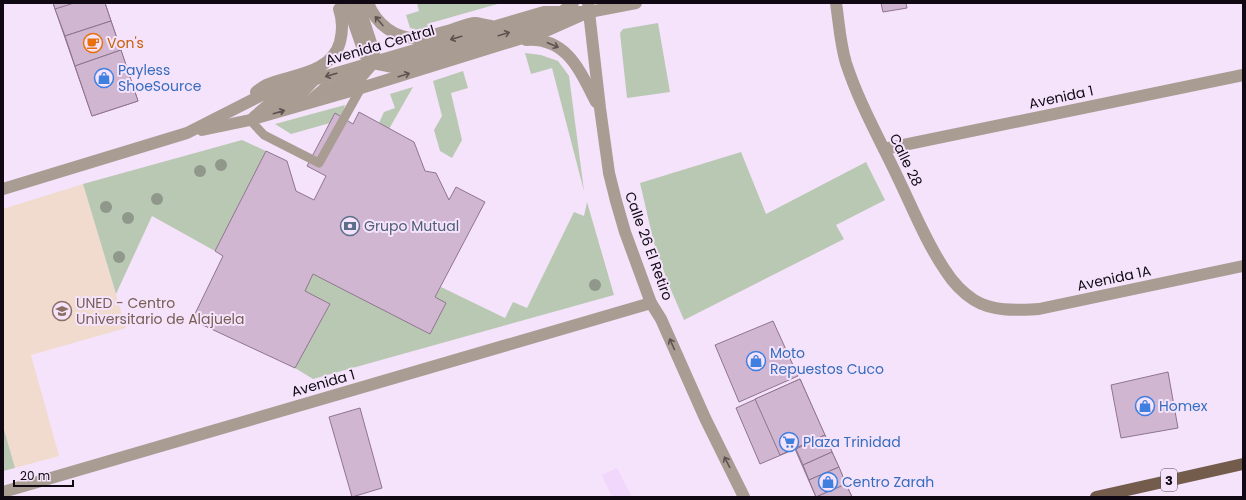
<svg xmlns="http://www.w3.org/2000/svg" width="1246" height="500" font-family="Poppins,sans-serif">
<rect width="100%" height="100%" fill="#f4e3fb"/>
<path fill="#f1d7fc" d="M617,468l15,29h-20l-10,-22z"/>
<path fill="#f1dbce" d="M83,184l43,144 -95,27 28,101 -44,12 -12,-42v-217z"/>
<g fill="#b9c8b2">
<path d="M417,3h84l-74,21 1,3 -10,3 -8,-2 -4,-13 13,-4z"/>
<path d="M658,23l12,69 -43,6 -7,-65 3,-4z"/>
<path d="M525,53l16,2 17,6 11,15 15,115 -32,-123 -21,6z"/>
<path d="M463,71l5,17 -17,5 11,47 -10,18 -12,-7 -6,-21 8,-14 -9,-35z"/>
<path d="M413,87l-24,42 -10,-6 5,-11 11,-4 -5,-14z"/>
<path d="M345,105l-3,12 -7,-4 -5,10 -39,11 -16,-10z"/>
<path d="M242,140l24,11 -51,100 -63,-35 -36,78 -33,-110z"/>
<path d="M741,152l25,62 100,-52 19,38 -49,25 8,14 -160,81 -16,-37 -14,-40 -14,-60z"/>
<path d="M587,202l27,93 -301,84 -18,-11 35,-64 -25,-13 8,-17 117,60 16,-31 -11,-6 6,-10 64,31 8,-16 14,6 47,-96 10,4z"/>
<path d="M3,426l12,42 -12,3z"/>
</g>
<g fill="#d1b6d1" stroke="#8e758e">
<path d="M53,3h21l-19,6z"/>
<path d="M53,3h52l33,98 -46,15z"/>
<path d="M74,3h31l6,18 -46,15 -10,-27z"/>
<path d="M881,3h25l1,5 -24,4z"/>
<path d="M111,21l10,29 -46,16 -10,-30z"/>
<path d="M121,50l17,51 -46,15 -17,-50z"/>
<path d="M359,112l55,30 11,29 11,2 13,27 7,-13 29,15 -50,95 11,6 -16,31 -117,-60 -8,17 25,13 -35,64 -103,-48 31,-64 -8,-5 51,-100 21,10 9,30 18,9 12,-24 -19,-10 28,-53 18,11z"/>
<path d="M773,321l25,55 -59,26 -24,-57z"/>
<path d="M1168,372l10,56 -57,10 -10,-53z"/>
<path d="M800,379l46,105 6,13h-36l-21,-48 -35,15 -24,-56z"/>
<path d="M800,379l25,56 -45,20 -25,-56z"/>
<path d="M360,408l22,80 -30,9 -23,-80z"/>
<path d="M825,435l7,17 -29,13 -7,-16z"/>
<path d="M832,452l7,15 -30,13 -6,-15z"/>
<path d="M839,467l7,17 -30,13 -7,-17z"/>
<path d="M846,484l6,13h-36z"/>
</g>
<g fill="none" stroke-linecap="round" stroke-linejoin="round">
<path stroke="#a99c92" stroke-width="9" d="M250,120l14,15 55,28 42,-75"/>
<g stroke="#a99c92" stroke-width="12">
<path d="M588,3l1,9 47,-9"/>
<path d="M836,3c3,20 4,40 10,60 13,40 34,77 52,115 15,31 28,64 47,92 7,11 18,23 29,30 19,12 44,10 65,9l204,-43"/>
<path d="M884,149l359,-74"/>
</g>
<g stroke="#a99c92" stroke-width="12">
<path d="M368,3c8,21 27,36 50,35 11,-1 22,-5 33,-8 7,-2 17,-7 24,-7 5,1 11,2 16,3"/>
<path d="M348,6l17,49 8,8 20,4 152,-45 17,-10 11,-9"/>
<path d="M589,12l11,96 9,65 7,28 9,31 26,71 10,16 44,99 39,79"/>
<path d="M526,40c41,-3 54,31 70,62"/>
<path d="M256,92c3,-2 6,-5 10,-7 26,-11 65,-11 74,-43 3,-12 3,-22 -1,-33"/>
<path d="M310,101l14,-12 36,-11 13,-15 1,-11 -16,-49"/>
<path d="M254,117l14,-12 32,-10 14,-15"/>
<path d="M202,130l48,-10 111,-32 187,-58 36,-16"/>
<path d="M3,189l184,-56 75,-38 282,-83h45"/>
<path d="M3,492l648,-189"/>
</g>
<path stroke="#735c4b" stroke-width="12" d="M1096,497l147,-33"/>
</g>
<g fill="#8f988b">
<circle cx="221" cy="165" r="6"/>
<circle cx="200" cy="171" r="6"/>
<circle cx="157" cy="199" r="6"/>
<circle cx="106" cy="207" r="6"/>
<circle cx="128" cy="218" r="6"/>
<circle cx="119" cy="257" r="6"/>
<circle cx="595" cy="285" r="6"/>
</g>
<defs><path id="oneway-shaft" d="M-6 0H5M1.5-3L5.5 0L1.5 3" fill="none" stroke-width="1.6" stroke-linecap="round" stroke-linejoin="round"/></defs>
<g stroke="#5c5252">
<use href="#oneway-shaft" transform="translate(379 21) rotate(-131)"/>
<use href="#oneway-shaft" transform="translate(504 34) rotate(-17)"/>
<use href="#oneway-shaft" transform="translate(456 38) rotate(164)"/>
<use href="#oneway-shaft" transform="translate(553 45) rotate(23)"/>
<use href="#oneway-shaft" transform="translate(331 75) rotate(164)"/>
<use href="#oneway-shaft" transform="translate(404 75) rotate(-17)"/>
<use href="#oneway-shaft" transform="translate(279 112) rotate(-16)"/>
<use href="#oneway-shaft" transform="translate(672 344) rotate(-114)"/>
<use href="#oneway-shaft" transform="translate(727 462) rotate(-117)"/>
</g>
<defs>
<g id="cafe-ring" transform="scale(1)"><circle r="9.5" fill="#f4e3fb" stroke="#e8710a" stroke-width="1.5"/><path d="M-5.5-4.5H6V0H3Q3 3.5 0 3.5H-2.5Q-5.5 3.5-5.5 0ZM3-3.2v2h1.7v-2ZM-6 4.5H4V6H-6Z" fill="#e8710a"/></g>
<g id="shop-ring" transform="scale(1)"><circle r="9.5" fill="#f4e3fb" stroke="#3f7fe0" stroke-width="1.5"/><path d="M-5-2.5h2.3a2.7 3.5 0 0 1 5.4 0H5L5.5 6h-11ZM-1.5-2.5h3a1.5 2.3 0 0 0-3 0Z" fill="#3f7fe0"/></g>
<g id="bank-ring" transform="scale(1)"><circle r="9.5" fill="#f4e3fb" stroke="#5c6f8a" stroke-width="1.5"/><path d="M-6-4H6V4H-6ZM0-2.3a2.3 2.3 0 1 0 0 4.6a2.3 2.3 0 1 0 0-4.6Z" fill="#5c6f8a"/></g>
<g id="university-ring" transform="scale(1)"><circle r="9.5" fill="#f4e3fb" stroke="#8d6e63" stroke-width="1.5"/><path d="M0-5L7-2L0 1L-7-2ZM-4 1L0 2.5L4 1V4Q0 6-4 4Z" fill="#8d6e63"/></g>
<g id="supermarket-ring" transform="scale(1)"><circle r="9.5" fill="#f4e3fb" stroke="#3f7fe0" stroke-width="1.5"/><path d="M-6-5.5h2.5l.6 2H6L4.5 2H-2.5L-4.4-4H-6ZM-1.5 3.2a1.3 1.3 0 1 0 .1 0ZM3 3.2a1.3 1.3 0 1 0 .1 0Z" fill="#3f7fe0"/></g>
</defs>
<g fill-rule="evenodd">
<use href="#cafe-ring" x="93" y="43"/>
<use href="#shop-ring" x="104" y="78"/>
<use href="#bank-ring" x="350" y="226"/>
<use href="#university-ring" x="62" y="311"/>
<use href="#shop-ring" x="756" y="361"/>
<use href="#shop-ring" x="1145" y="406"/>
<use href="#supermarket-ring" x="789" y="442"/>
<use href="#shop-ring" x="828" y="482"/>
</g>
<g text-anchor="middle" stroke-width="4" stroke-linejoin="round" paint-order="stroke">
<rect fill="#f4e3fb" stroke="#544a59" stroke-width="1" x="1161" y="469" width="16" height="22" rx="3"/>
<g font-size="13" font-weight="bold" fill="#100913">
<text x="1169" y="485">3</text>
</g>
<g font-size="14" fill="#c56008" stroke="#f4e3fb" text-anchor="start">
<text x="107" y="48">Von's</text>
</g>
<g font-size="14" fill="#100913" stroke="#f4e3fb">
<text transform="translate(380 45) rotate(-16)" y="5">Avenida Central</text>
<text transform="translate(1061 97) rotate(-12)" y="5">Avenida 1</text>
<text transform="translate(906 160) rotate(64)" y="5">Calle 28</text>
<text transform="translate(649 246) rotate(70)" y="5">Calle 26 El Retiro</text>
<text transform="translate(1114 278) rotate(-12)" y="5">Avenida 1A</text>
<text transform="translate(323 383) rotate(-16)" y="5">Avenida 1</text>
</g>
<g font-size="14" fill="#366cbe" stroke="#f4e3fb" text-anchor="start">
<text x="118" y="75">Payless<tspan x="118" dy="16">ShoeSource</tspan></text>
<text x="770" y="358">Moto<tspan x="770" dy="16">Repuestos Cuco</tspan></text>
<text x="1159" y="411">Homex</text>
<text x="803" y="447">Plaza Trinidad</text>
<text x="842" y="487">Centro Zarah</text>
</g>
<g font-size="14" fill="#4e5e75" stroke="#f4e3fb" text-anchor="start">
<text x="364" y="231">Grupo Mutual</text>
</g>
<g font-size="14" fill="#785e54" stroke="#f4e3fb" text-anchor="start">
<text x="76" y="308">UNED - Centro<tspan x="76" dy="16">Universitario de Alajuela</tspan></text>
</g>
</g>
<rect width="1246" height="500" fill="none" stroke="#100913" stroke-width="8"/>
<path d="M14 480v6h59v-6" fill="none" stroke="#100913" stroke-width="2"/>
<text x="20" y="480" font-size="12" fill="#100913" stroke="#f4e3fb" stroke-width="3" paint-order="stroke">20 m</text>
</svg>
